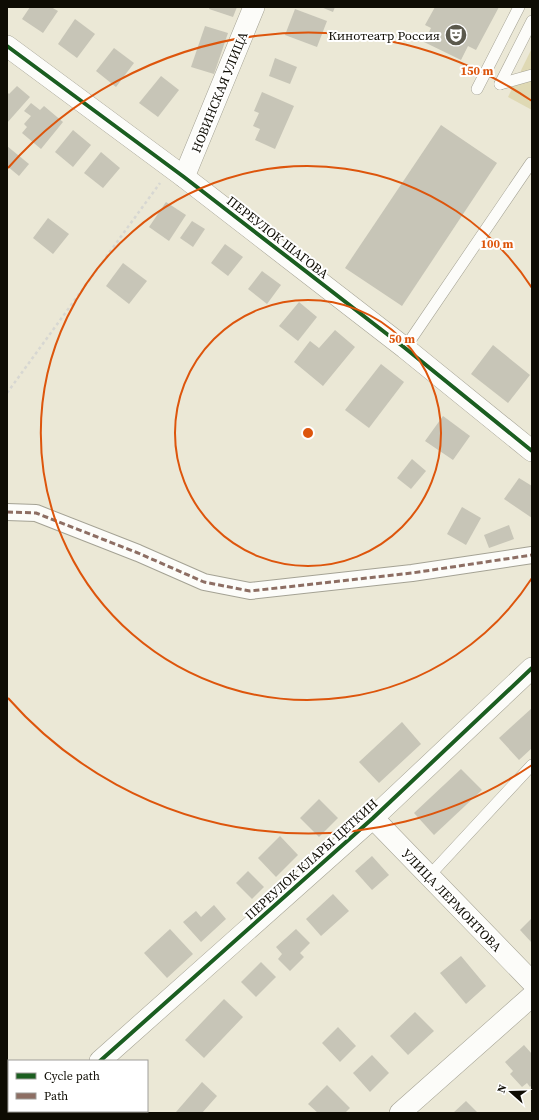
<svg xmlns="http://www.w3.org/2000/svg" width="539" height="1120" font-family="'Source Serif 4',serif">
<rect width="100%" height="100%" fill="#ebe8d6"/>
<path fill="#dfd9b4" d="M532,48v62l-24,-13z"/>
<g fill="#c7c5b7">
<path d="M30,7h21l7,4 -15,22 -21,-14z"/>
<path d="M210,7h27l-4,10 -24,-8z"/>
<path d="M321,7h14l-2,5z"/>
<path d="M435,7h64l-23,43 -8,-4 -7,14 -37,-18 7,-14 -6,-3z"/>
<path d="M295,9l32,12 -10,26 -32,-12z"/>
<path d="M75,19l20,15 -18,24 -19,-14z"/>
<path d="M205,26l23,7 -14,41 -23,-7z"/>
<path d="M114,48l20,15 -18,24 -20,-16z"/>
<path d="M275,58l22,9 -7,17 -21,-8z"/>
<path d="M161,76l18,14 -21,27 -19,-14z"/>
<path d="M17,86l13,11 -23,26v-31l2,2z"/>
<path d="M262,92l32,14 -19,43 -20,-9 5,-11 -7,-3 6,-13 -5,-2z"/>
<path d="M31,103l9,7 4,-4 19,16 -22,27 -19,-16 5,-6 -3,-3 7,-8 -7,-5z"/>
<path d="M441,125l56,38 -95,143 -57,-38z"/>
<path d="M73,130l18,15 -18,22 -18,-15z"/>
<path d="M7,146l22,18 -10,12 -12,-10z"/>
<path d="M101,152l19,16 -17,20 -19,-15z"/>
<path d="M166,202l20,13 -17,26 -20,-14z"/>
<path d="M48,218l21,16 -16,20 -20,-16z"/>
<path d="M192,221l13,8 -12,18 -13,-9z"/>
<path d="M225,244l18,13 -15,19 -17,-13z"/>
<path d="M123,263l24,18 -18,23 -23,-18z"/>
<path d="M262,271l19,14 -14,19 -19,-15z"/>
<path d="M299,302l18,15 -19,24 -19,-15z"/>
<path d="M335,330l20,17 -32,39 -29,-24 16,-21 9,7z"/>
<path d="M493,345l37,30 -22,28 -37,-29z"/>
<path d="M381,364l23,18 -35,46 -24,-18z"/>
<path d="M443,416l27,20 -17,24 -28,-19z"/>
<path d="M412,459l14,12 -15,18 -14,-11z"/>
<path d="M519,478l13,8v32l-28,-19z"/>
<path d="M462,507l19,11 -15,27 -19,-11z"/>
<path d="M509,525l5,14 -25,9 -5,-13z"/>
<path d="M532,708v40l-13,12 -20,-22z"/>
<path d="M402,722l19,22 -42,39 -20,-21z"/>
<path d="M461,769l21,21 -48,45 -20,-22z"/>
<path d="M319,799l19,19 -19,19 -19,-19z"/>
<path d="M280,836l18,19 -22,22 -18,-19z"/>
<path d="M372,856l17,19 -17,15 -17,-19z"/>
<path d="M248,871l16,16 -12,12 -16,-16z"/>
<path d="M333,894l16,17 -28,25 -15,-17z"/>
<path d="M214,905l12,14 -25,23 -18,-20 13,-11 5,6z"/>
<path d="M532,918v25l-12,-13z"/>
<path d="M170,929l23,25 -26,24 -23,-25z"/>
<path d="M296,929l14,14 -10,10 4,4 -14,14 -12,-12 4,-5 -6,-7z"/>
<path d="M461,956l25,30 -20,18 -26,-31z"/>
<path d="M261,962l15,15 -20,20 -15,-15z"/>
<path d="M224,999l19,18 -39,41 -19,-18z"/>
<path d="M415,1012l19,19 -26,24 -18,-19z"/>
<path d="M338,1027l18,19 -16,16 -18,-19z"/>
<path d="M524,1045l8,9v31l-2,2 -3,-4 -5,4 -12,-13 3,-3 -8,-9z"/>
<path d="M372,1055l17,18 -19,19 -17,-19z"/>
<path d="M202,1082l15,14 -15,17h-24l-2,-1z"/>
<path d="M327,1085l23,23 -5,5h-27l-10,-9z"/>
<path d="M466,1101l12,12h-25z"/>
</g>
<g fill="none" stroke-linecap="round" stroke-linejoin="round">
<g stroke="#a4a294" stroke-width="12">
<g id="service">
<path d="M500,84l32,-63"/>
<path d="M500,84l32,-9"/>
<path d="M477,89l42,-82"/>
<path d="M405,348l126,-185"/>
<path d="M429,876l103,-111"/>
</g>
</g>
<g stroke="#a4a294" stroke-width="18">
<path id="pedestrian" d="M7,512l29,1 102,40 66,29 46,9 162,-18 120,-18"/>
</g>
<g stroke="#a4a294" stroke-width="22">
<g id="minor">
<path d="M7,46l177,131 221,171 127,103"/>
<path d="M184,177l70,-170"/>
<path d="M373,818l159,164"/>
<path d="M100,1061l273,-243 159,-150"/>
<path d="M42,1113l2,-2"/>
<path d="M400,1113l132,-117"/>
</g>
</g>
<path stroke="#d7d7d2" stroke-width="2.5" stroke-dasharray="3 3" stroke-linecap="butt" d="M7,393l153,-210"/>
<use href="#service" stroke="#fcfcf9" stroke-width="11"/>
<use href="#pedestrian" stroke="#fcfcf9" stroke-width="16"/>
<use href="#minor" stroke="#fcfcf9" stroke-width="21"/>
<path stroke="#8d6e63" stroke-width="3" stroke-dasharray="6 3" stroke-linecap="butt" d="M7,512l29,1 102,40 66,29 46,9 162,-18 120,-18"/>
<g stroke="#fff" stroke-width="6">
<g id="cycleway">
<path d="M7,46l177,131 221,171 127,103"/>
<path d="M100,1061l273,-243 159,-150"/>
</g>
</g>
<use href="#cycleway" stroke="#1b5e20" stroke-width="4"/>
</g>
<g fill="none" stroke="#dd550c" stroke-width="2">
<circle cx="308" cy="433" r="133"/>
<path d="M532 578A267 267 0 1 1 532 288"/>
<path d="M532 765A400 400 0 0 1 8 698M8 168A400 400 0 0 1 532 101"/>
</g>
<defs>
<g id="theatre-disc" transform="scale(1.15)"><circle r="9.5" fill="#5b594d" stroke="#fff"/><path d="M-5-5.5Q0-4 5-5.5V0Q5 5 0 6Q-5 5-5 0ZM-3.3-2.5H-1v1.5H-3.3ZM1-2.5H3.3v1.5H1ZM-2.8 1Q0 5.5 2.8 1Z" fill="#fff"/></g>
</defs>
<g fill-rule="evenodd">
<use href="#theatre-disc" x="456" y="35"/>
</g>
<g text-anchor="middle" stroke-width="4" stroke-linejoin="round" paint-order="stroke">
<g font-size="13" fill="#0e0c03" stroke="#fff" text-anchor="end">
<text x="440" y="40">Кинотеатр Россия</text>
</g>
<g font-size="13" fill="#0e0c03" stroke="#fff">
<text transform="translate(219 92) rotate(-68)" y="5">НОВИНСКАЯ УЛИЦА</text>
<text transform="translate(278 237) rotate(38)" y="5">ПЕРЕУЛОК ШАГОВА</text>
<text transform="translate(311 859) rotate(-42)" y="5">ПЕРЕУЛОК КЛАРЫ ЦЕТКИН</text>
<text transform="translate(452 900) rotate(46)" y="5">УЛИЦА ЛЕРМОНТОВА</text>
</g>
</g>
<circle cx="308" cy="433" r="6" fill="#dd550c" stroke="#fff" stroke-width="2"/>
<g font-size="12" text-anchor="middle" font-weight="bold" fill="#dd550c" stroke="#fff" stroke-width="4" stroke-linejoin="round" paint-order="stroke">
<text x="477" y="75">150 m</text>
<text x="497" y="248">100 m</text>
<text x="402" y="343">50 m</text>
</g>
<rect width="539" height="1120" fill="none" stroke="#0e0c03" stroke-width="16"/>
<rect x="8" y="1060" width="140" height="52" fill="#ffffff" stroke="#9f9e9a"/>
<rect x="16" y="1073" width="20" height="6" fill="#1b5e20" stroke="#9f9e9a"/>
<text x="44" y="1080" font-size="12" fill="#0e0c03">Cycle path</text>
<rect x="16" y="1093" width="20" height="6" fill="#8d6e63" stroke="#9f9e9a"/>
<text x="44" y="1100" font-size="12" fill="#0e0c03">Path</text>
<g transform="translate(511 1092) rotate(290)" stroke="#ffffff" stroke-width="3" paint-order="stroke">
<path d="M0-3L7 15L0 10L-7 15Z" fill="#0e0c03"/>
<text y="-6" font-size="11" font-weight="bold" text-anchor="middle" fill="#0e0c03">N</text>
</g>
</svg>
